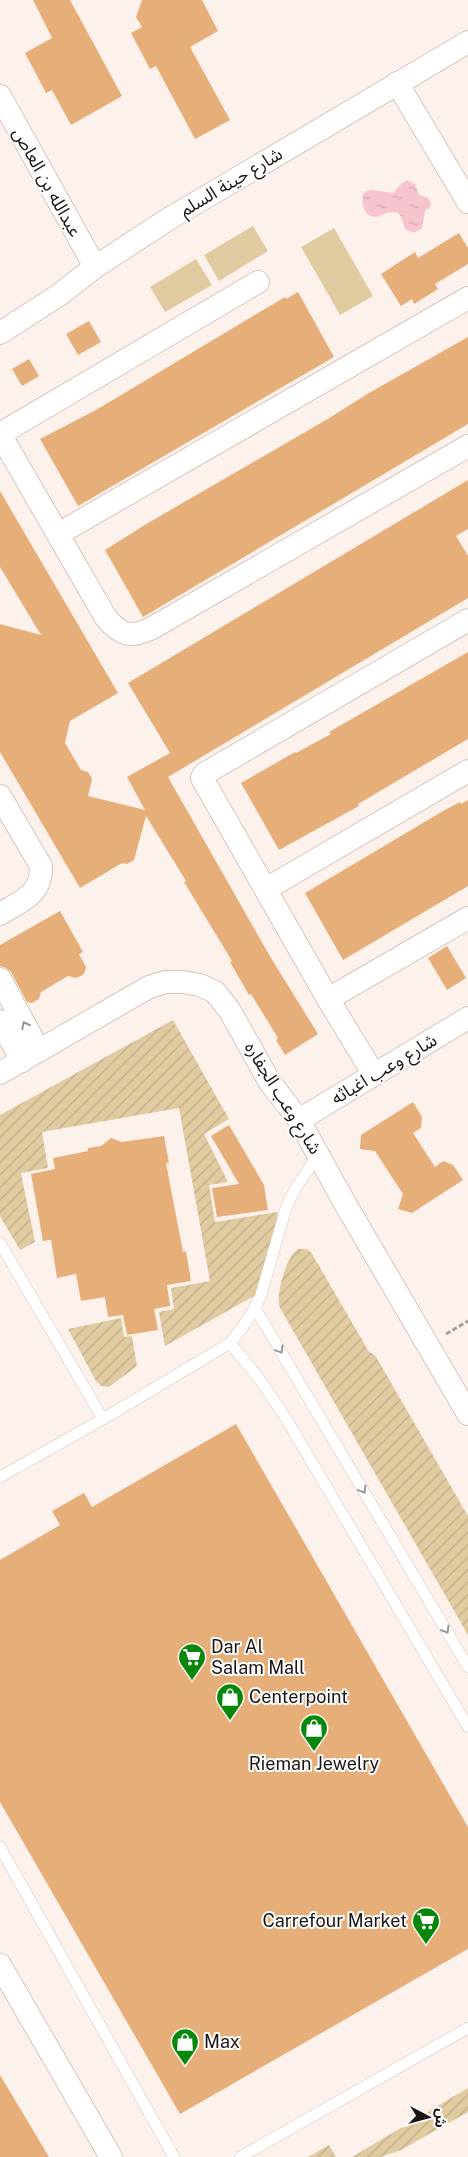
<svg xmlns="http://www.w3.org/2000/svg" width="468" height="2157" font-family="'Public Sans','Noto Sans Arabic',sans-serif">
<defs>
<pattern id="garden-furrows" width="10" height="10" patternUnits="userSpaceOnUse" patternTransform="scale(1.25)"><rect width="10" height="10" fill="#e0cba1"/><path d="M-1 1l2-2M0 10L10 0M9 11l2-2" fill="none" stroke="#c0ae8a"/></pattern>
<pattern id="water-ripples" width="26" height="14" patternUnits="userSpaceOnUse" patternTransform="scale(1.25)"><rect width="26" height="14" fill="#f5c4ce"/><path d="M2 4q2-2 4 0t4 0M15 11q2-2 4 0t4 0" fill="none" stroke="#d1a8b0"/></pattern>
</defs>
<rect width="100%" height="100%" fill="#fdf1ec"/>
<g fill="url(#garden-furrows)">
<path d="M173,1020l56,99 -25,15 24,48 -19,3 6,37 62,-10 3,7 -18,67 -8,10 -89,50 -6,-34 15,-3 -3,-21 39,-7 -31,-173 -137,24 6,36 -27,5 14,69 -15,8 -20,-34v-101z"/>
<path d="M298,1249h9l4,3 58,100 6,3 93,161v119l-188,-327c-5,-12 6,-52 18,-59z"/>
<path d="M121,1318l3,19 8,-1 5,30 -28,21 -8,-1 -5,-5 -28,-52z"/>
<path d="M468,2088v24l-67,38 -20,7h-29z"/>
<path d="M329,2145l7,12h-28z"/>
</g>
<g fill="#e0cba1">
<path d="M253,226l15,25 -49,30 -15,-26z"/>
<path d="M334,228l39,68 -33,19 -39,-68z"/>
<path d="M196,259l16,26 -47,27 -15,-25z"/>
</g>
<path fill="url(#water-ripples)" d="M407,180l8,4 4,11 9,3 3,4 -1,5 -5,4 -3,17 -8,5 -9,-4c-2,-4 -2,-9 -4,-12 -6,-11 -19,0 -27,0 -6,-2 -10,-5 -11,-12 -5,-24 22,-11 30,-12l9,-10z"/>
<g fill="#e6ae79">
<path d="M33,0h37l52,96 -51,29 -19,-35 -6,3 -21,-40 27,-15z"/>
<path d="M142,0h60l16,31 -28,16 40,73 -35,19 -39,-73 -6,3 -19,-36 11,-6 -6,-10z"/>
<path d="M459,233l9,15v16l-33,20 3,5 -24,15 -2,-5 -11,7 -20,-32 34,-22 3,6z"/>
<path d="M298,292l36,65 -256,149 -38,-67 56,-29 189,-113 1,2z"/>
<path d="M89,321l12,21 -23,13 -12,-21z"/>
<path d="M468,337v87l-325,193 -38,-67 43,-27 178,-103 43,-27z"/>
<path d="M29,359l10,17 -17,10 -10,-17z"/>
<path d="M468,480v49l-12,7 12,20v42l-300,179 103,181 47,76 -33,21 -9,-15 2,-2 -27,-44 -2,1 -19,-33 2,-1 -48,-79 2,-1 -40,-65 -12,44 -7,4 -5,-1 -42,25 -80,-136v-128l41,11 -41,-68v-76l118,202 -48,28 -5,22 16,27 7,2 4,7 -4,17 57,14 -18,-33 43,-24 -42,-70z"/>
<path d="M468,652v87l-110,65 1,2 -80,44 -38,-67 54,-31 1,1 35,-19 -2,-2z"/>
<path d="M468,800v86l-125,74 -38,-67 138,-82 17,-9 1,2z"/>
<path d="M60,911l23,41 -4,2 7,13 -2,7 -7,4 -9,-2 -27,16 -2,7 -7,4 -5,-1 -16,-30 -5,-4 -6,-2v-21z"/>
<path d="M447,946l19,32 -19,12 -19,-32z"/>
<path d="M413,1102l9,15 -1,11 -8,5 22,34 8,-6 10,4 10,15 -51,33 -14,-4 5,-15 -28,-43 -15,-2 1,-14z"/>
<path d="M229,1125l35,60 4,25 -51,7 -5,-29 27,-4 -28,-48z"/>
<path d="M164,1136l5,27h-3l17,89 3,-1 5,30 -24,4 3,21 -16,3 4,21 -31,5 -4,-20 -15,2 -3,-20 -24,4 -5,-27 -19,4 -6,-38 -8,1 -12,-67 24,-5 -2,-11 35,-7v-3l13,-2 10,-8 11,4z"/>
<path d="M236,1424l232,403v122l-288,165 -180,-312v-242l60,-35 -8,-14 32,-18 8,14z"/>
<path d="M0,2075l49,82h-49z"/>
</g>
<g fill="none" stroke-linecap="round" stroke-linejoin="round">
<g stroke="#d4c6bf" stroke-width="12">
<g id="service">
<path d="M0,1243l103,176"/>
<path d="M255,1308l213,359"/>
<path d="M230,1343l30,37 27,40 181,307"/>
<path d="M0,1477l103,-58 127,-76c13,-15 23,-30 31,-48l25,-87 9,-19 23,-34"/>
<path d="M0,1847l174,310"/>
<path d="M240,2157l228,-129"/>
</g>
</g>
<g stroke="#d4c6bf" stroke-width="24">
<g id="minor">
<path d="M397,83l71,119"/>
<path d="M0,96l95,171"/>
<path d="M0,333l59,-38 36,-28 72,-47 301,-178"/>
<path d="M0,434l106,184c15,18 26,20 46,10l316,-182"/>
<path d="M0,434l258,-152"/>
<path d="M58,534l410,-236"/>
<path d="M0,796l41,70c1,29 -20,35 -41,48"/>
<path d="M266,889l202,-118"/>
<path d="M0,979l39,72"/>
<path d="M328,999l140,-81"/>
<path d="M0,1021l22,40"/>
<path d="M0,1073l149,-86 16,-5h18l17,3 15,7 15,19 39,70 30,39 44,80 125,214"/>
<path d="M374,1075l-46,-76 -126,-221 2,-4 264,-154"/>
<path d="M299,1120l169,-102"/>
<path d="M0,1965l111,192"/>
</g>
</g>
<path stroke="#aaa19c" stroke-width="3" stroke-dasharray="5 2.5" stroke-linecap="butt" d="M446,1334l22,-13"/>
<use href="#service" stroke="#fff" stroke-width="11"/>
<use href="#minor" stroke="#fff" stroke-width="22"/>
</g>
<defs><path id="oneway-chevron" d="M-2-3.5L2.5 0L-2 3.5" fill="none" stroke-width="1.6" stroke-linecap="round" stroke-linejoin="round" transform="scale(1.25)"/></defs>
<g stroke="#999795">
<use href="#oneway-chevron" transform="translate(25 1025) rotate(-118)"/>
<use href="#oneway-chevron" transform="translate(280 1350) rotate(59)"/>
<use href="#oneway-chevron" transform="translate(363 1490) rotate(59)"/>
<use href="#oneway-chevron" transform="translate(446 1630) rotate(59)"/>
</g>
<defs>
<g id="supermarket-pin" transform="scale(1.4375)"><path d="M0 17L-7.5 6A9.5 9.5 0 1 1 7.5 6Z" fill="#08870b" stroke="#fff"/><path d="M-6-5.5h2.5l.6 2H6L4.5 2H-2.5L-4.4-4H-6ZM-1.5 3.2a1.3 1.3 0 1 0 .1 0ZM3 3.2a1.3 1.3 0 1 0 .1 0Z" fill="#fff"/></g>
<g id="shop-pin" transform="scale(1.4375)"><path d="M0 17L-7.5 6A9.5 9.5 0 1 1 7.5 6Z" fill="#08870b" stroke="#fff"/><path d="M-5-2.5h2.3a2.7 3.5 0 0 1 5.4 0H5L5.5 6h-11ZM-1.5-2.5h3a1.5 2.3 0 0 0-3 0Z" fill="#fff"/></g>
</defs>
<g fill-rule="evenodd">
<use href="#supermarket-pin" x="192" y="1657"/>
<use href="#shop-pin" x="230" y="1697"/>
<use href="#shop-pin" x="314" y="1728"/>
<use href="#supermarket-pin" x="426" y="1921"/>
<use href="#shop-pin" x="185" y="2042"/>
</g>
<g text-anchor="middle" stroke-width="4" stroke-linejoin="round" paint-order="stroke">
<g font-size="18" fill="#1c1714" stroke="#fff">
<text transform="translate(47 182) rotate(61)" y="6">عبدالله بن العاص</text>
<text transform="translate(231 182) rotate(-31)" y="6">شارع حينة السلم</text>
<text transform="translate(384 1069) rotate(-31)" y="6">شارع وعب اغباثه</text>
<text transform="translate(283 1098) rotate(58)" y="6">شارع وعب الجفاره</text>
</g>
<g font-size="18" fill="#1c1714" stroke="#fff" text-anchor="start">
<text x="211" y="1653">Dar Al<tspan x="211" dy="21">Salam Mall</tspan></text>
<text x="249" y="1703">Centerpoint</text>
<text x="314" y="1770" text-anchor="middle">Rieman Jewelry</text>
<text x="407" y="1927" text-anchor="end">Carrefour Market</text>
<text x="204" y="2048">Max</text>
</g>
</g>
<g transform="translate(428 2117) rotate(96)" stroke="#ffffff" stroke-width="4" paint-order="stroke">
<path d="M0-4L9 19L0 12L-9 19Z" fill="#1c1714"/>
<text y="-8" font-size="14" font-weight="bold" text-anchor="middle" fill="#1c1714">ش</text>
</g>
</svg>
